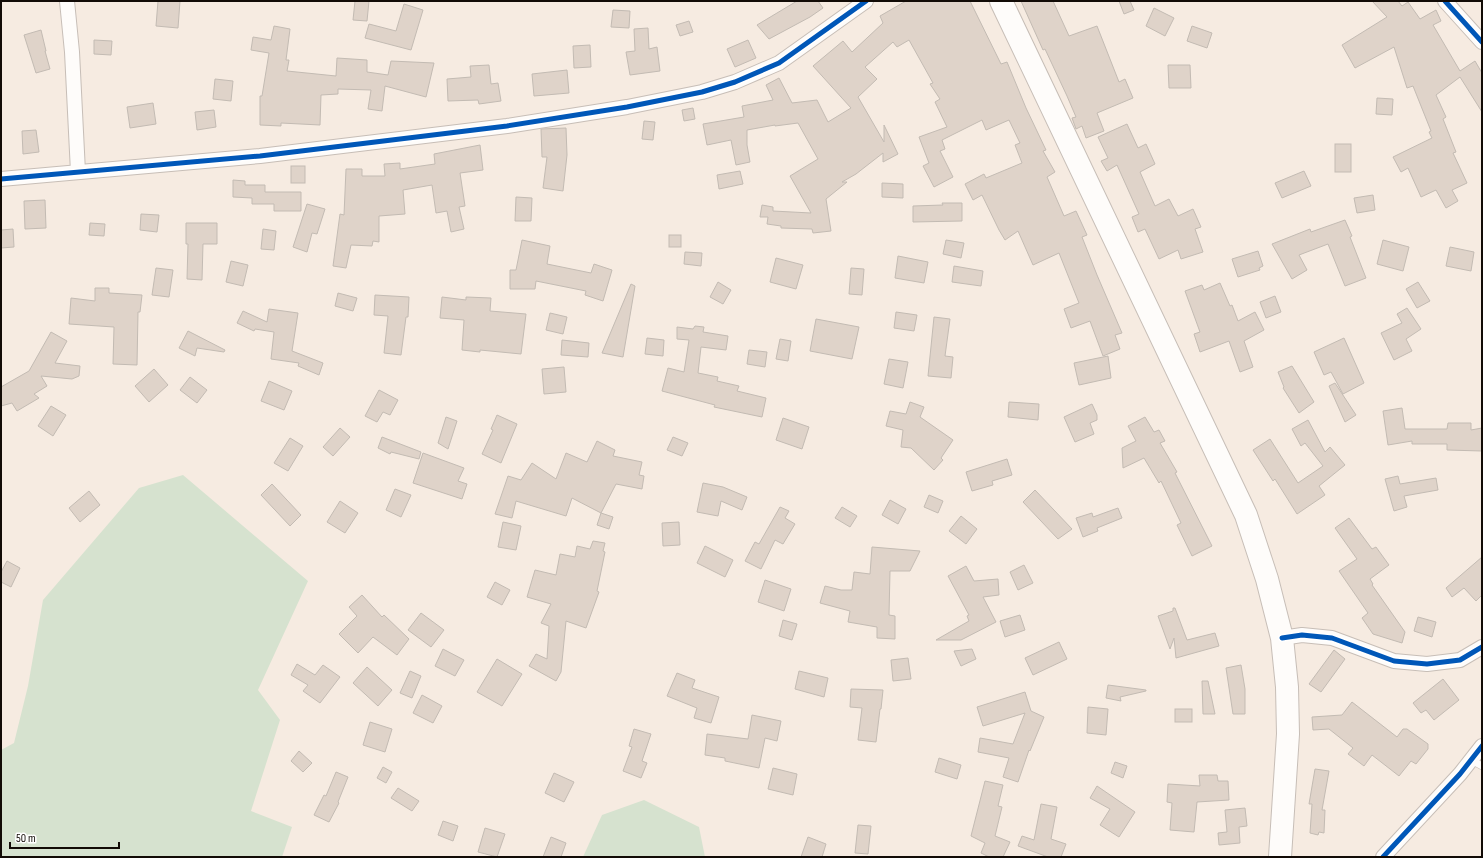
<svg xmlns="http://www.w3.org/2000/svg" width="1483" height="858" font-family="'Sofia Sans Condensed',sans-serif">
<rect width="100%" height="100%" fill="#f6ebe1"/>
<g fill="#d6e2cf">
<path d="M183,475l125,106 -50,109 22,30 -29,91 41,16 -10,30h-281v-107l13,-7 14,-57 15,-86 96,-112z"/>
<path d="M644,800l55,27 6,30h-122l19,-42z"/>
</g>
<g fill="#dfd3c9" stroke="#c3bbb3">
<path d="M158,1h22l-2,27 -22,-2z"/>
<path d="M355,1h14l-2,20 -14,-1z"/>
<path d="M797,1h21l5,7 -13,9 -41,22 -12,-14z"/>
<path d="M906,1h64l31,63 6,-2 19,46 20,42 -3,1 12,21 -8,5 17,39 12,-5 11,24 -5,2 15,38 25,58 -7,2 5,14 -17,7 -13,-35 -19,7 -7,-19 15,-6 -20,-50 -26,12 -15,-34 -13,9 -6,-10 -17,-35 -9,5 -8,-16 19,-10 2,4 36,-15 -7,-18 5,-2 -11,-23 -23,10 -4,-10 -40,20 3,9 -5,2 13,26 -19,10 -11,-21 6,-3 -10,-26 28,-10 -12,-25 5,-3 -10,-15 3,-1 -24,-43 -12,7 -4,-5 -28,25 12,12 -19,18 26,45v-17l14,29 -15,8v-9l-27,21 -14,8h5l-21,17 5,32 -18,2 -1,-4 -31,-1v-2l-14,-2 1,-7h-8l2,-12 11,2v4l38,2 -21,-37 28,-17 -20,-36 -23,3v-1l-28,5v15l3,17 -14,3 -5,-25 -24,5 -4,-21 41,-7 -2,-11 31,-6 -7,-15 13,-7 13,25 25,-3 11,22 23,-14 -38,-42 30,-25 9,11 31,-29 -3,-7z"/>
<path d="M1021,1h32l16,35 28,-10 22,56 6,-3 8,19 -36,15 7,18 -18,7 -4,-12 -6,3 -4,-11 4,-1 -9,-21 -22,-47 -2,1z"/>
<path d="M1119,1h11l4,9 -10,4z"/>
<path d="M1372,1h26l4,5 6,-4 12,17 16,-9 5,11 -8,4 27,46 15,-10 7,12v39l-22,-35 -24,18 10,22 -3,2 13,33 -3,1 14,30 -15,7 6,11 -12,7 -10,-18 -15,7 -13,-29 -7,4 -8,-15 39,-19 -3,-6 2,-1 -18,-45 -6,2 -13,-41 -39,21 -13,-23 45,-28z"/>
<path d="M404,4l19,6 -12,40 -46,-12 4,-14 27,7z"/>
<path d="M1154,8l20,10 -9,18 -19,-10z"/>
<path d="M613,10l17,1 -1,17 -18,-1z"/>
<path d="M689,21l4,11 -13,4 -4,-11z"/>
<path d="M274,26l16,3 -4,31h3l-2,11 49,5 1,-18 30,2v12l21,3 3,-14 43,2 -8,34 -41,-11 -3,25 -14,-2 3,-19 -33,-1v5l-17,1 -1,30 -39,-2v3l-21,-1v-29h2l7,-43 -18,-3 2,-13 18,3z"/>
<path d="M1192,26l20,7 -5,15 -20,-7z"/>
<path d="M648,28l1,21 8,-2 3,24 -30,4 -4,-23 9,-1 -1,-22z"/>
<path d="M41,30l5,21h-1l5,18 -14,4 -12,-38z"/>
<path d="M94,40l18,1 -1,14 -17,-1z"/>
<path d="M748,40l8,18 -21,9 -8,-18z"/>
<path d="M590,45l1,22 -17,1 -1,-22z"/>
<path d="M489,65l2,19 7,-1 3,18 -22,3 -1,-4 -30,1 -1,-22 24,-2 -1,-11z"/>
<path d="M1168,65h22l1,23h-22z"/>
<path d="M567,70l2,23 -35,3 -2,-22z"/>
<path d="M215,79l18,2 -2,20 -18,-2z"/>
<path d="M1377,98l16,1 -1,16 -16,-1z"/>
<path d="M153,103l3,21 -26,4 -3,-21z"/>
<path d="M693,108l2,11 -11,2 -2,-11z"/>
<path d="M214,110l2,17 -19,3 -2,-18z"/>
<path d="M644,121l11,1 -2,18 -11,-1z"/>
<path d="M1127,124l11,24 8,-4 9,20 -15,8 15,34 14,-7 9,17 15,-7 8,18 -6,2 8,23 -22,7 -3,-9 -19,9 -14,-30 -7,3 -6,-15 7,-3 -22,-49 -10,6 -6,-10 7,-3 -10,-21z"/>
<path d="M566,128l1,27 -4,36 -20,-3 4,-31h-5l-1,-28z"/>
<path d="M36,130l3,22 -16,2 -1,-23z"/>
<rect x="1335" y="144" width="16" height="28"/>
<path d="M480,145l3,25 -23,3 5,33 -6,1 5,22 -13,3 -4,-21 -11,2 -4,-28 -29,5 2,24 -26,2v26l-6,-1 -1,5 -21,-1 -5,23 -13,-2 7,-52 4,1 2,-46h16v7h23l-1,-12 16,-1v6l35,-5 -1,-10z"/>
<rect x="291" y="166" width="14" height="17"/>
<path d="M740,171l3,13 -24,5 -2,-14z"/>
<path d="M1304,171l7,15 -29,12 -7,-15z"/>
<path d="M233,180l12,1v4h20v7h36v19h-27v-7h-22v-6l-19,-1z"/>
<path d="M882,183l21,1v14l-21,-1z"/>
<path d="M1373,195l2,15 -18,3 -3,-15z"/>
<path d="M516,197l16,1 -1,23h-16z"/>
<path d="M45,200l1,28 -21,1 -1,-28z"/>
<path d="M942,203h20v18l-49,1v-16l30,-1z"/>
<path d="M307,204l18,5 -8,25 -5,-1 -5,19 -14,-5z"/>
<path d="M141,214l18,1 -2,17 -17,-2z"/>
<path d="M1345,220l7,16 -2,1 16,41 -21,8 -17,-42 -29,11 8,15 -15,9 -20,-35 38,-15 1,3z"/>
<path d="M90,223l15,1 -1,12 -15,-1z"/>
<path d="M186,223h31v21h-14l-1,36 -15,-1 1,-35h-2z"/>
<path d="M13,229l1,18 -13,1v-18z"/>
<path d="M263,229l13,2 -2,19 -13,-1z"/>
<rect x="669" y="235" width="12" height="12"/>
<path d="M522,240l28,6 -3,18 44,9 3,-9 18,6 -9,31 -18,-6 1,-4 -50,-10 -1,8h-25v-19h6z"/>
<path d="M946,240l18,3 -3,15 -18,-4z"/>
<path d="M1383,240l26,7 -6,24 -26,-7z"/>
<path d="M1450,247l24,5 -3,19 -25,-5z"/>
<path d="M1258,251l5,15 -4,2 1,2 -22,7 -6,-18z"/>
<path d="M685,252l17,1 -1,13 -17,-2z"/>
<path d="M898,256l30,6 -4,21 -29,-5z"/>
<path d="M776,258l27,7 -7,24 -26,-7z"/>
<path d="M231,261l17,4 -5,21 -17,-4z"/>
<path d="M954,266l29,5 -2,15 -29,-4z"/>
<path d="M156,268l17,2 -4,27 -17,-2z"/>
<path d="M851,268l13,1 -2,26 -13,-1z"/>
<path d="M718,282l13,8 -8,14 -13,-7z"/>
<path d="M1418,282l12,19 -13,7 -11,-19z"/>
<path d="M1220,283l10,23 2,-1 6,16 17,-9 9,18 -20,11 9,26 -13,5 -11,-31 -29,11 -6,-18 6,-2 -15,-41 17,-6 2,5z"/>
<path d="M631,284l4,2 -12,71 -21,-4z"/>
<path d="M95,288h14v5l33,2 -2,17h-2l-1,53 -24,-1 1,-37 -45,-3 2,-26 24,3z"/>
<path d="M338,293l19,5 -4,13 -18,-5z"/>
<path d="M375,295l34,2 -1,20h-2l-5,38 -17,-2 4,-37 -14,-1z"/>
<path d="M1275,296l6,16 -15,6 -6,-16z"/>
<path d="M442,297l24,3v-3l25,1 -1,13 36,3 -5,40 -41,-4v2l-18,-2 2,-30 -24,-2z"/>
<path d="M1407,308l14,21 -15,10 6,12 -18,9 -13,-27 21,-10 -5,-9z"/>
<path d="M269,309l29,4 -6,38 31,12 -4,12 -21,-9 1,-3 -28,-4 3,-27 -19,-3 -1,2 -17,-8 6,-12 24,11z"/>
<path d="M896,312l21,3 -3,16 -20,-3z"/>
<path d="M550,313l17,4 -4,17 -17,-4z"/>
<path d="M934,317l16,2 -5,37 8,1 -2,21 -23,-2z"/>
<path d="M816,319l43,8 -7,32 -42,-8z"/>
<path d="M695,326l9,1 -1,5 25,4 -2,14 -25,-3 -3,26 20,4 -1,4 22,5 -2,5 29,7 -4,19 -48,-10 1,-2 -53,-14 6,-23 16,4 5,-32 -12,-1v-12l16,2z"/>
<path d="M188,331l37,19 -1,2 -27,-4 -2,8 -16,-8z"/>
<path d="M51,332l16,9 -12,22 25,3 -1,10 -7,3 -31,-3 6,10 -13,8 5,4 -22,13 -5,-8 -11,3v-19l28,-16z"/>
<path d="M647,338l17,2 -1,16 -18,-2z"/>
<path d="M1344,338l20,45 -21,11 -12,-22 -7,3 -10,-23z"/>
<path d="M780,339l11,2 -3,20 -12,-2z"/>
<path d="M562,340l27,3 -1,14 -27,-2z"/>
<path d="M749,350l18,2 -2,15 -18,-3z"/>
<path d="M1108,356l3,22 -32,7 -5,-22z"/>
<path d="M889,359l19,3 -5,26 -19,-4z"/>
<path d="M1292,366l22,36 -15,11 -16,-25 1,-1 -6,-15z"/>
<path d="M564,367l2,25 -22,2 -2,-25z"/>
<path d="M154,369l14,16 -19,17 -14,-16z"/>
<path d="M190,377l17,13 -10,13 -17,-13z"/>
<path d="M269,381l23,10 -8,19 -23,-9z"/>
<path d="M1335,383l21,32 -11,7 -16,-36z"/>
<path d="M379,390l19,10 -8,15 -7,-3 -6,10 -12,-6z"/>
<path d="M910,402l14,5 -4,10 33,23 -12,18 2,2 -9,10 -23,-22 -10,-1 2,-17 -17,-4 4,-15 16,3z"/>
<path d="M1009,402l30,2 -1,16 -30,-3z"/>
<path d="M1092,404l5,11v5l-7,3 4,11 -19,8 -11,-25z"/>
<path d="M51,406l15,9 -13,21 -15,-10z"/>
<path d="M1402,408l3,21h42l1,-6h23v7l11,-2v23l-35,-1v-6h-35v-3l-24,4 -5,-34z"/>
<path d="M497,415l20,9 -16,39 -19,-9 11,-24 -2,-1z"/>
<path d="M446,417l11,4 -9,28 -10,-6z"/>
<path d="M1145,417l9,15 5,-2 6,11 -5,2 17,29 -2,1 37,73 -20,10 -15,-31 4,-2 -20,-42 -2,2 -15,-25 -21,10 -1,-20 14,-7 -8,-15z"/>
<path d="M783,418l26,9 -7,22 -26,-9z"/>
<path d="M1308,420l17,32 5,-5 15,18 -26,21 6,9 -28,19 -22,-35 -2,2 -20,-31 17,-11 28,44 25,-17 -18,-23 -4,3 -9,-17z"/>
<path d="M340,428l10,9 -17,19 -10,-9z"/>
<path d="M382,437l39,15 -2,7 -28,-7 -1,2 -12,-6z"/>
<path d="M673,437l15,6 -6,13 -15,-6z"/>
<path d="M290,438l13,8 -15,25 -14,-8z"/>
<path d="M597,441l18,9 -2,6 29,6 -3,13 5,1 -2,13 -26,-5 -15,29 -29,-15 -6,18 -50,-15 -4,17 -17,-4 13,-38 13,4 11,-17 24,16 10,-26 21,9z"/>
<path d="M423,453l41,15 -6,13 9,3 -5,15 -49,-16z"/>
<path d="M1007,459l5,16 -20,6 1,4 -21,6 -6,-19z"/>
<path d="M1398,476l2,8 36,-6 2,12 -34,6 3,11 -13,4 -9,-32z"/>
<path d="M703,483l20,4 24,10 -5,13 -21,-9 -3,15 -21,-4z"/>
<path d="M272,484l29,31 -11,11 -29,-31z"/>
<path d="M395,489l16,6 -10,22 -15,-7z"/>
<path d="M1035,490l37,39 -14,10 -35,-37z"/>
<path d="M89,491l11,14 -20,17 -11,-14z"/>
<path d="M929,495l14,6 -5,12 -14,-6z"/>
<path d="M890,500l16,9 -8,15 -16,-9z"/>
<path d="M340,501l18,12 -13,20 -18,-11z"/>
<path d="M780,507l9,4 -4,7 10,6 -12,20 -8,-4 -14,29 -16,-8 10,-19 4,2z"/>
<path d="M842,507l15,9 -7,11 -15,-9z"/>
<path d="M1118,508l4,10 -25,10 1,3 -15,6 -7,-19 16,-5 1,4z"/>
<path d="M601,513l12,4 -4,12 -12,-4z"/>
<path d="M961,516l16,13 -11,15 -17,-13z"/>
<path d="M1349,518l23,31 4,-2 13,18 -19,14 3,5 -1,1 33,47 -3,11 -29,-9 -11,-16 6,-5 -29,-42 18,-12 -22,-31z"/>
<path d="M503,522l18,4 -5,24 -18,-3z"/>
<path d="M679,522l1,23 -17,1 -1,-23z"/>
<path d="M593,541l12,2 -2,8 2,1 -8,39 2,1 -13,36 -20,-7 -5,51 -5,9 -27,-15 7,-12 11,5 2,-33 -8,-3 10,-19 -24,-7 8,-27 21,5 4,-21 15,3 2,-11 13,3z"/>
<path d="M705,546l28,14 -8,17 -28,-14z"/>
<path d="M872,547l48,4 -10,20h-20l-1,44 6,1v23l-18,-1v-11l-29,-5 2,-11 -30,-8 5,-17 16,4h11l2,-18 16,2z"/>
<path d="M1482,557v38l-6,6 -12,-13 -12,9 -6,-9z"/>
<path d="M7,561l13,7 -9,19 -10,-5v-10z"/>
<path d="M1024,565l9,18 -15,7 -8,-18z"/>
<path d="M966,566l8,15 24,-2 1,16 -16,2 13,25 -35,18h-25l33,-19 -2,-5 2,-1 -21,-39z"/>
<path d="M765,580l26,9 -7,22 -26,-9z"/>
<path d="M495,582l15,8 -8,15 -15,-8z"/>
<path d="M362,595l20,22 2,-2 25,24 -12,16 -24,-18 -15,16 -19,-19 18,-18 -8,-9z"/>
<path d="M1173,608h2l12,32 28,-7 4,13 -43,12 -2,-20 -4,11 -12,-33 15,-5z"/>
<path d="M421,613l23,17 -13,17 -23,-17z"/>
<path d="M1020,615l5,15 -20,7 -5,-16z"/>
<path d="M1418,617l18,5 -4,15 -18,-6z"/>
<path d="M783,620l14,4 -5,16 -13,-4z"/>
<path d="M1059,642l8,17 -34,16 -8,-17z"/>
<path d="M443,649l21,11 -9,16 -20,-10z"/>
<path d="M972,649l4,10 -15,7 -7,-15z"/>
<path d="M1334,650l11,9 -24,33 -12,-8z"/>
<path d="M908,658l3,21 -18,2 -2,-21z"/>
<path d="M497,659l25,15 -20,32 -25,-14z"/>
<path d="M297,664l18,11 8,-10 17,12 -20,26 -17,-12 5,-6 -17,-10z"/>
<path d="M1241,665l4,24v25h-12l-7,-46z"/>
<path d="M367,667l25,23 -14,16 -25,-23z"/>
<path d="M410,671l11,5 -9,22 -12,-5z"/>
<path d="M799,671l29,7 -4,19 -29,-8z"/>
<path d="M677,673l18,7 -3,8 27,9 -8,26 -17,-5 3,-10 -30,-12z"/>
<path d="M1443,679l16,21 -25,20 -8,-10 -5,3 -8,-10z"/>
<path d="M1202,681h6l7,33h-12z"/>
<path d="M1108,685l38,5v1l-26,6 1,4 -15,-3z"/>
<path d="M851,689l32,1 -2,19h-1l-4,33 -18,-2 4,-32 -12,-1z"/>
<path d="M1025,692l6,19 13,6 -14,34 -1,-1 -11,32 -15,-5 6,-19 -31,-6 2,-14 33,6 12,-31 -42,13 -6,-19z"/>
<path d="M422,695l20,11 -9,17 -20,-10z"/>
<path d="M1352,702l45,35 6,-8h4l21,15v5l-12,15 -5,-3 -12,15 -27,-21 -8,11 -16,-12 5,-6 -24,-19 -16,1 -1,-13 30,-2z"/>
<path d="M1088,707l20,2 -2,26 -19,-2z"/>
<rect x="1175" y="709" width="17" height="13"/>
<path d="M752,715l29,6 -4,20 -12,-3 -6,30 -34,-7v-3l-20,-3 2,-21 41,5z"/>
<path d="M370,722l22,7 -7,23 -22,-7z"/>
<path d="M634,729l17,5 -9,27 5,2 -6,15 -18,-7 9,-24 -3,-1z"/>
<path d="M299,751l13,12 -9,9 -12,-11z"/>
<path d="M939,758l22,7 -4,14 -22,-7z"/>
<path d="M1115,762l12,4 -4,12 -12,-5z"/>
<path d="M383,767l9,5 -6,11 -9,-5z"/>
<path d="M773,768l24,6 -4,21 -25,-6z"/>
<path d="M1315,769l14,2 -7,39h3l-1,23 -5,-1 -1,3 -8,-2 2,-29h-3z"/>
<path d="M336,772l12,5 -10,25 1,1 -10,19 -15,-7 10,-20 2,1z"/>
<path d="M554,773l20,9 -10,20 -19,-9z"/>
<path d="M1199,775h18l1,6h10l1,19 -32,2 -3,30 -24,-2 2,-27 -5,-1 1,-18 32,2z"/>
<path d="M985,781l18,4 -5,21 4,1 -7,29 15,6 -7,15h-14l-8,-4 4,-10 -14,-7z"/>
<path d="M1097,786l38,26 -16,25 -19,-12 10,-16 -20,-11z"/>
<path d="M398,788l21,13 -7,10 -21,-13z"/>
<path d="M1041,804l16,3 -6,32 15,5 -5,13h-13l-30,-11 4,-10 12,4z"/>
<path d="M1245,808l2,18 -8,1 1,16 -21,2 -1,-12 9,-1 -2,-22z"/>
<path d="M443,821l15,5 -5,15 -15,-6z"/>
<path d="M858,825l13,1 -3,28 -13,-1z"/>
<path d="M485,828l20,6 -8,23 -19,-5z"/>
<path d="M551,837l15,6 -5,14h-18z"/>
<path d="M808,837l18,7 -4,13h-21z"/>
</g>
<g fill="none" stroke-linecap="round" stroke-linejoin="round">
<g stroke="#c7beb7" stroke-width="8">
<path id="service" d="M1471,760l11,6"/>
</g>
<g stroke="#c7beb7" stroke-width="16">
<g id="minor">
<path d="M67,1l5,51 6,120"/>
<path d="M1445,1l37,41"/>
<path d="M1,179l259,-23 247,-30 120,-19 75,-15 33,-10 44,-19 87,-62"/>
<path d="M1282,638l20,-3 30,3 62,23 33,3 33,-4 22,-13"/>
<path d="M1383,857l77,-83 22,-28"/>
</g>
</g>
<g stroke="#c7beb7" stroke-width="24">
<path id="trunk" d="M1001,1l245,514 21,64 15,59 5,49 1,47 -8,123"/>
</g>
<use href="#service" stroke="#fefcfa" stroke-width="7"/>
<use href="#minor" stroke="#fefcfa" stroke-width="14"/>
<use href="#trunk" stroke="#fefcfa" stroke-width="22"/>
<g stroke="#fff" stroke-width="8">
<g id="cycleway">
<path d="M1445,1l37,41"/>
<path d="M1,179l259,-23 247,-30 120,-19 75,-15 33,-10 44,-19 87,-62"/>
<path d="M1282,638l20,-3 30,3 62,23 33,3 33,-4 22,-13"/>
<path d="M1383,857l77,-83 22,-28"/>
</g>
</g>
<use href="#cycleway" stroke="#0057b8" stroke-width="5"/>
</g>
<rect width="1483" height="858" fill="none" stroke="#120b06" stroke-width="4"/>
<path d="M10 842v6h109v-6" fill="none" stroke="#120b06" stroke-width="2"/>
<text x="16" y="842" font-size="12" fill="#120b06" stroke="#ffffff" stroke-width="3" paint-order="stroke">50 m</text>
</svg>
